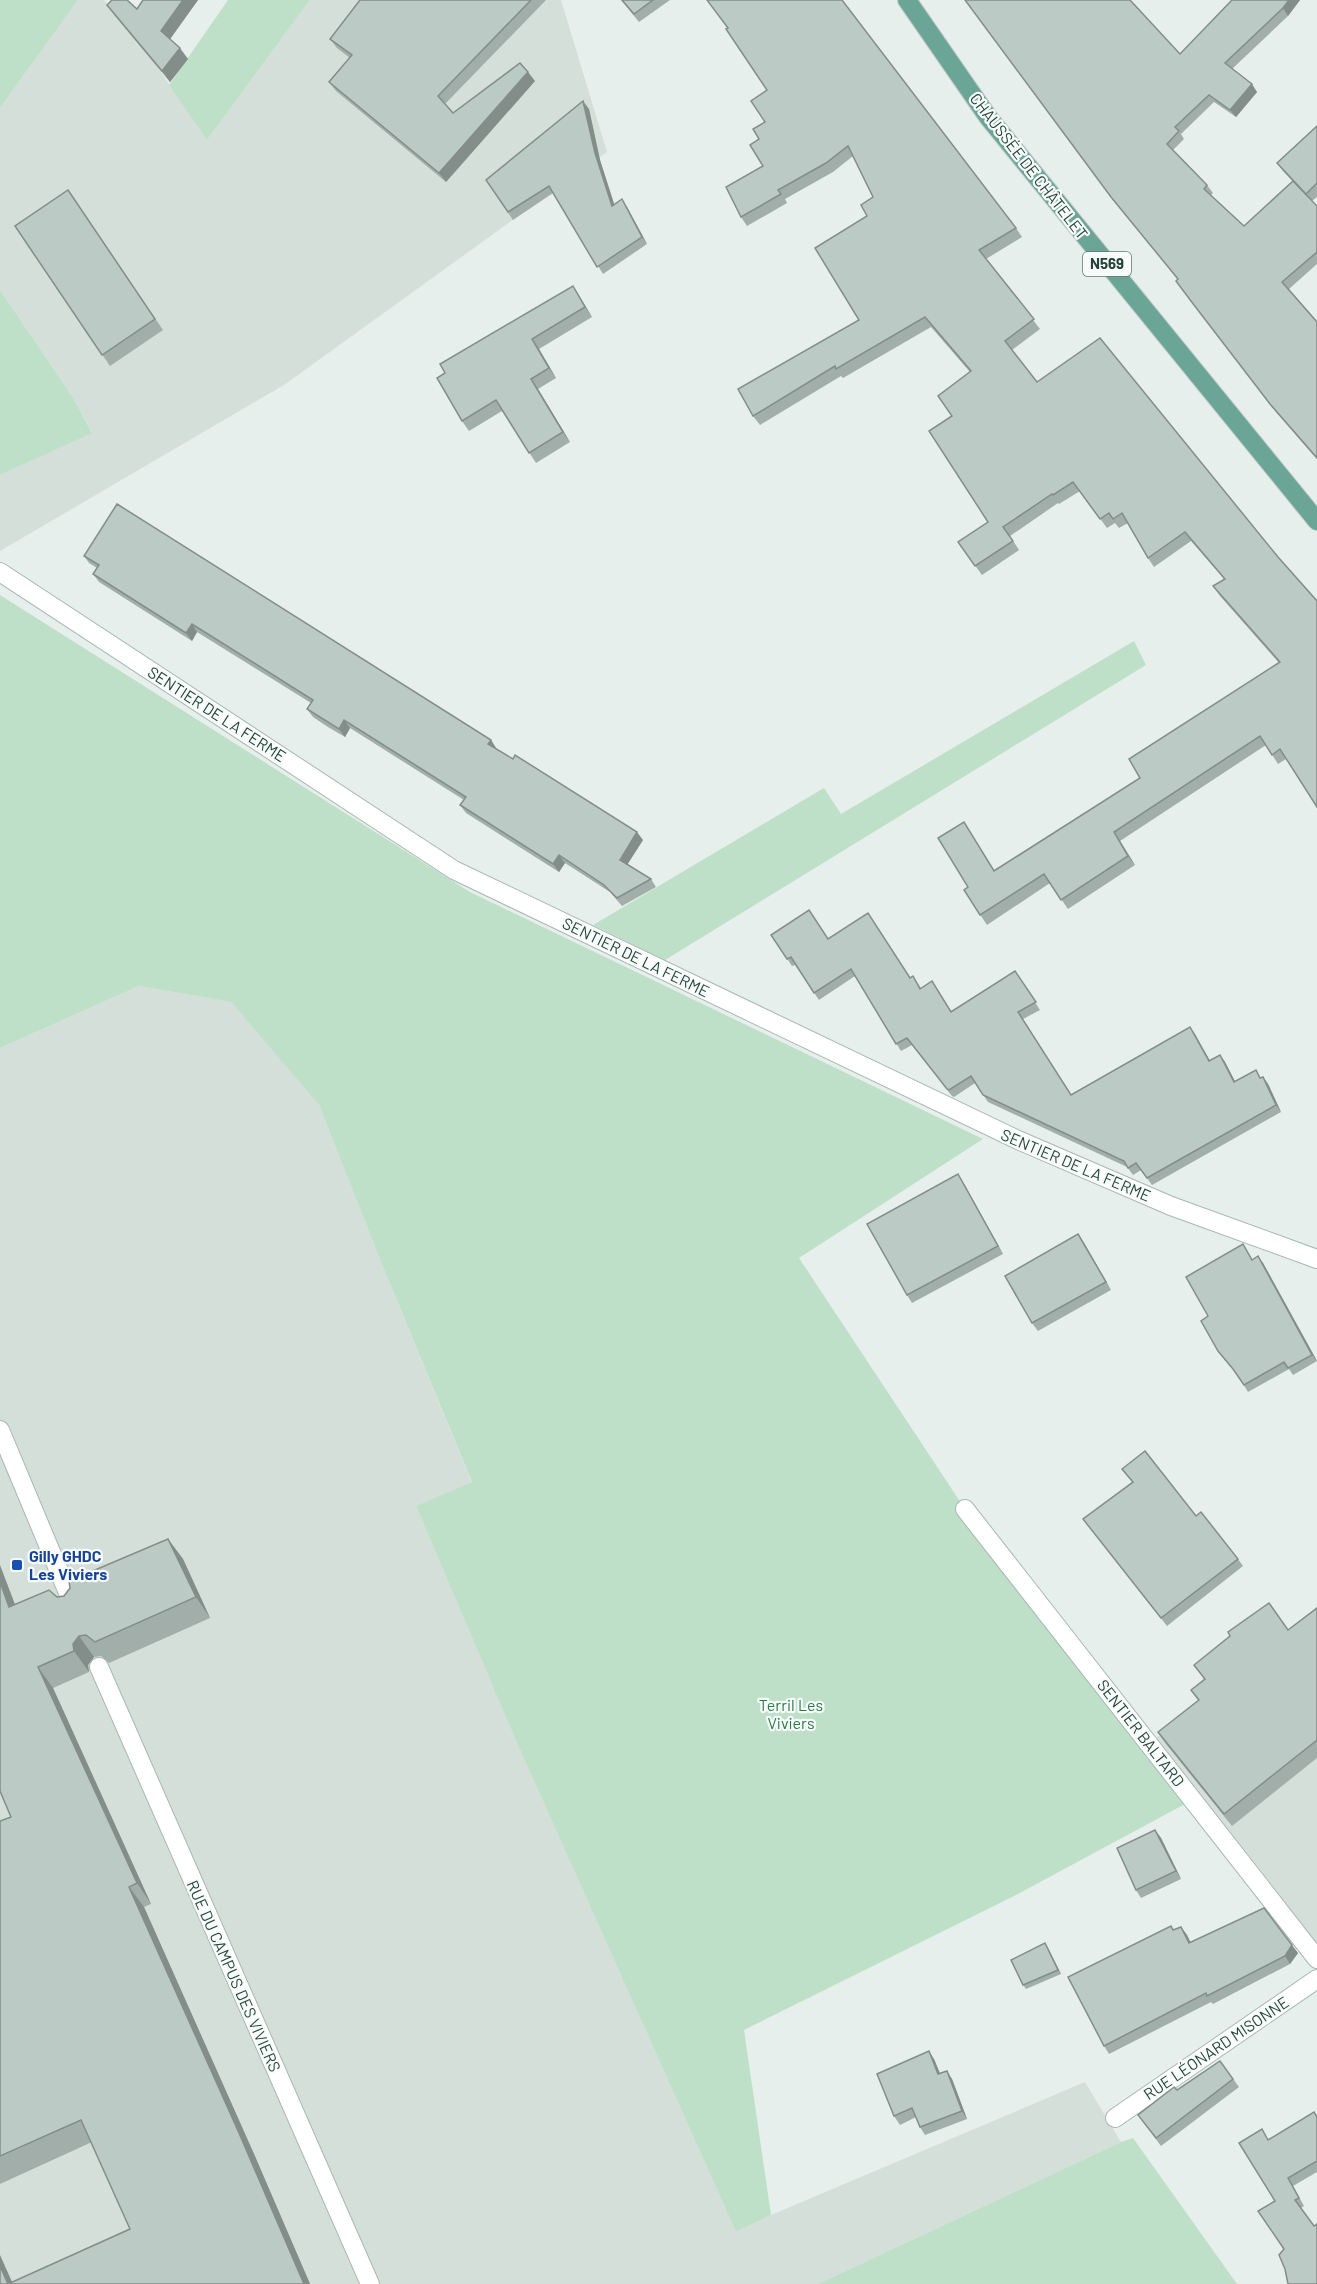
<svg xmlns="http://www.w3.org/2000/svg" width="1317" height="2284" font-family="Barlow,sans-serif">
<rect width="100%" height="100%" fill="#e6efeb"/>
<g fill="#d4dfda">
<path d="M78,0h26l50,62 53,78 103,-140h251l46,152 -323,233 -284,166v-76l92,-43 -18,-33 -74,-109v-182z"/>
<path d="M139,986l92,16 88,103 62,157 91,221 -56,23 100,235 220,491 35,-17 314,-133 36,60 -303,142h-818v-1236z"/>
<path d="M1317,1619v327l-94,-114 -67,-94z"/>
</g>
<g fill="#bfe0c8">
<path d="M0,0h78l-78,108z"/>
<path d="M228,0h82l-103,140 -38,-55z"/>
<path d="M0,290l74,109 18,34 -92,42z"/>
<path d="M0,595l470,297 513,247 -184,119 166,251 220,295 -171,92 -270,134 27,185 -35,17 -220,-491 -100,-235 56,-24 -91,-220 -62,-157 -88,-103 -92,-16 -139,62z"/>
<path d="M1134,641l12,24 -481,295 -72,-35 231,-137 17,26z"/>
<path d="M1133,2138l104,146h-419l303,-142z"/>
</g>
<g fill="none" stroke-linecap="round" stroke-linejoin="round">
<g stroke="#a8b8b2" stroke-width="20">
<g id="minor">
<path d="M0,572l454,298 564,270 153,66 146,53"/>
<path d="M0,1430l74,177"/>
<path d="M965,1509l352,450"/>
<path d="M99,1667l271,617"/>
<path d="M1115,2118l202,-139"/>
</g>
</g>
<g stroke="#c2cac8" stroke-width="20">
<path id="major" d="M907,0l81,117 329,404"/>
</g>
<use href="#minor" stroke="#fff" stroke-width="18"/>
<use href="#major" stroke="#6aa596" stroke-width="18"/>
</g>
<g fill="#a1aea9">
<path d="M143,0h55l-28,39 18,20 -18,23 -55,-66 -8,-11 30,4z"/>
<path d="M360,0h186l-101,104 8,9 82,-32 -89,101 -110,-91 -7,-9 21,-24 -13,-10 -7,-9z"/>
<path d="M621,0h49l-31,22z"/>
<path d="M707,0l309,228 6,9 -36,22 54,70 -28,21 25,32 241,175 8,202 -8,5 -12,-19 -146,96 15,24 -67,44 -18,-26 -63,42 -23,-35 4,-3 -4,-65 30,48 146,-92 139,-115 -59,-67 -7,-10 11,-7 -33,-38 -37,26 -6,-9 -20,-35 -9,5 -4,-5 -8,5 -27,-37 -21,13 -1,-1 -48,33 9,14 -37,25 -24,-33 30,-20 -36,-106 18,-44 -39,-45 -88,51 -2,-2 -81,49 -7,-9 106,-96 8,-104 6,-19 -20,-41 -20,16 -48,27 2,4 -40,23 -6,-9 22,-51 -4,-27 6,-17 2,-32 -39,-62z"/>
<path d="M965,0l215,54 52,-54h68l-12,16 -56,53 25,23 -21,25 -22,-15 -33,32 3,5 -11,11 34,35 6,8 -2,2 33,31 49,-44 -10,-11 -6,-8 40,-37v71l-5,4 5,5v58l-28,25 28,33v137l-41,-47 -77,-100 -21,-33 -61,-74z"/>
<path d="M589,109l11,51 14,44 13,3 20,37 -44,30 -50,-81 -40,27 -27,-40z"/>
<path d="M68,190l95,140 -53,36 -95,-140z"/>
<path d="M573,286l19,31 -53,32 17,29 -18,11 32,53 -34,21 -34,-52 -33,20 -7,-10 -17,-48z"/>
<path d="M84,556l407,184 5,8v1l147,91 -16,25 24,14 5,8 -34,19 -12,-14 -45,-29 -6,9 -93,-59 -6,-8 4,-5 -114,-72 -5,9 -17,-10 -15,-10 -6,-8 4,-6 -114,-71 -5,9 -93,-59 -6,-8 4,-6 -8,-5z"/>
<path d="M771,935l57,4 82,38 3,-1 8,12 11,-7 19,30 64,-40 25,39 -17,9 48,76 119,-68 20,34 10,-6 5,7 10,20 28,-5 5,7 13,28 -129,73 -11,-15 -8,5 -6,-8 -139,-65 -13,-19 -21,14 -2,-1 -40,-51 -11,6 -46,-75 -36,24 -24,-35 -3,1z"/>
<path d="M963,1182l40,72 -91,49 -5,-8z"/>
<path d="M1084,1243l27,47 -73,41 -6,-8z"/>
<path d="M1243,1244l9,15 11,4 54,98 -24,14 -4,-6 -41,23 -11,-18 -19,-23 -10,-35z"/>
<path d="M1122,1469l74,47 42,43 5,7 -76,60 -84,-107 49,-37z"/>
<path d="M168,1539l15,20 27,59 -101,45 -8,-7 -7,1 -6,8 1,7 -36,16 98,216 -7,3 110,247 56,130 -298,-2 118,-53 -38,-87 -92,42v-363l11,-4 4,-213 49,-8z"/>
<path d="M1317,1608v150l-85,68 -66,-82 -8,-12 40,-32 -7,-10 13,-11 -10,-14 94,-35z"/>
<path d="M1155,1830l6,8 20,41 -40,19 -5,-8z"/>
<path d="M1171,1926l3,4 7,-3 6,8 3,8 108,10 -8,11 -77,40 -2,-2 -102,52 -5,-8z"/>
<path d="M1048,1948l13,26 -35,15 -3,-4z"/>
<path d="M934,2059l6,15 12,5 15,40 -42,16 -5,-8 -4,-10 -16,8 -6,-9z"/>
<path d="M1220,2061l19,26 -78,59 -23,-31z"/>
<path d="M1317,2117v55l-24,14 11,20 -3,2 -17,41 -9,-48z"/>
</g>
<g fill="#838d89">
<path d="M183,0h15l-30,42 -7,-11z"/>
<path d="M1289,0h11l-12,16 -5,-8z"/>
<path d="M180,48l8,11 -18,23 -8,-11z"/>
<path d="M528,72l7,9 -89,101 -7,-9z"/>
<path d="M1252,84l5,8 -21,25 -6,-7z"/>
<path d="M583,101l6,8 11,51 17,53 -5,-7 -17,-53z"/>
<path d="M622,199l5,8 20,37 -5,-7z"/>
<path d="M573,286l7,11 12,20 -7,-10z"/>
<path d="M532,339l7,10 17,29 -7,-10z"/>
<path d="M531,379l7,10 32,53 -7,-10z"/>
<path d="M192,624l5,8 -5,9 -6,-8z"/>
<path d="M344,720l6,8 -5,9 -6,-8z"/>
<path d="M491,740l5,8 -2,4 -6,-8z"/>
<path d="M637,832l6,8 -18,28 -5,-8z"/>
<path d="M1114,832l6,9 15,24 -7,-9z"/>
<path d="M559,855l6,8 -6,9 -6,-8z"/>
<path d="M1190,1027l5,7 19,34 -5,-7z"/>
<path d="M1220,1055l5,7 14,27 -5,-7z"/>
<path d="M1263,1077l5,7 13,28 -5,-7z"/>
<path d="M958,1174l5,8 40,72 -5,-8z"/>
<path d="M1078,1234l6,9 27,47 -5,-8z"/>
<path d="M1258,1256l5,7 54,98 -5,-6z"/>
<path d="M168,1539l15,20 27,59 -14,-21z"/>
<path d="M0,1565l24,63 -15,-21 -9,-25z"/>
<path d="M79,1636l15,21 -6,8 1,7 -15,-21 -1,-7z"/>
<path d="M38,1667l15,21 98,216 -14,-21z"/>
<path d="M1155,1830l6,8 20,41 -5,-8z"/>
<path d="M129,1887l15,20 110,247 56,130h-6z"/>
<path d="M1181,1927l6,8 8,16 -6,-8z"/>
<path d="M1045,1943l3,5 13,26 -3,-4z"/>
<path d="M1292,1945l6,8 -8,11 -5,-8z"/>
<path d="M929,2051l5,8 10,24 -6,-9z"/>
<path d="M947,2071l5,8 15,40 -5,-8z"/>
<path d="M0,2255l13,29h-5l-8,-18z"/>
</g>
<g fill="#bbcac4" stroke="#838d89" stroke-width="1.5">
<path d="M112,0h15l10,9 6,-9h40l-22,31 19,17 -18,23 -55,-66z"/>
<path d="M360,0h171l-93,96 15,17 67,-50 8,9 -89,101 -110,-91 23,-27 -22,-16z"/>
<path d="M622,0h31l-19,14z"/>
<path d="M707,0h135l174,228 -37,22 55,69 -29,22 32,41 63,-44 178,219 39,44v206l-37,-58 -8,6 -12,-19 -146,96 14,24 -67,44 -17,-26 -64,41 -16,-25 4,-3 -30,-49 26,-16 30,49 146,-93 -11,-19 151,-97 -67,-76 12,-7 -40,-47 -37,26 -26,-45 -9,6 -4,-6 -9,6 -27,-37 -20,13 -1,-1 -49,33 10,14 -38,25 -17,-24 30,-20 -59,-91 23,-15 -14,-20 33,-25 -46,-54 -89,52 -1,-3 -82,50 -15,-27 121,-69 -44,-72 52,-32 -6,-11 12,-8 -25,-51 -22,17 -48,27 3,4 -40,23 -15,-30 37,-21 -13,-21 9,-6 -6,-10 12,-7 -14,-21 16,-11 -41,-61 2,-1z"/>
<path d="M965,0h165l50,54 52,-54h57l-6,8 -58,55 27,21 -22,26 -21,-15 -34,32 4,4 -12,13 40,41 -3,4 40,37 49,-45 24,25v46l-35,30 35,40v136l-47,-54 -76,-99 -18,-24 2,-2 -67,-82z"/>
<path d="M583,101l12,52 17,53 10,-7 20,38 -45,30 -48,-81 -41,26 -22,-32z"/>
<path d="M1317,126v57l-11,11 -29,-31z"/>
<path d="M68,190l87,129 -53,36 -87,-129z"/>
<path d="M573,286l12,21 -53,32 17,29 -18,11 32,53 -34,21 -33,-53 -34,21 -25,-43 8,-5 -5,-9z"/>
<path d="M117,504l374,236 -3,4 25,15 2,-4 122,77 -17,28 31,19 -34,19 -13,-13 -45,-30 -6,9 -93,-59 6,-8 -122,-77 -5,9 -32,-20 6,-9 -121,-76 -6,9 -93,-59 6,-9 -15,-9z"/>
<path d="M809,910l19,29 40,-26 42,65 3,-2 7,13 12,-8 19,31 64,-41 21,31 -18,10 53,83 119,-68 19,34 11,-6 14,27 22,-12 4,8 3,-1 13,28 -129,73 -11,-15 -8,5 -4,-7 -141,-66 -12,-19 -22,14 -2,-1 -40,-51 -11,6 -45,-75 -37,24 -23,-36 -4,2 -16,-24z"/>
<path d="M958,1174l40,72 -91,49 -40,-71z"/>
<path d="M1078,1234l28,48 -74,41 -27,-47z"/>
<path d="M1243,1244l9,16 6,-4 54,99 -24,13 -4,-6 -40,23 -11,-16 -15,-18 -17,-30 7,-5 -22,-39z"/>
<path d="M1145,1451l51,65 5,-4 37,47 -77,59 -78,-99 50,-37 -11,-13z"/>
<path d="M168,1539l28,58 -101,45 -9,-7 -7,1 -6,8 1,7 -36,16 99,216 -8,4 110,246 65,151h-304v-18l8,18 122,-55 -49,-109 -81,36v-335l11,-4 -11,-26v-209l9,25 40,-17 8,7 7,-1 6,-8 -1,-7z"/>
<path d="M1269,1603l19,27 29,-22v132l-93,74 -66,-82 41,-32 -8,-10 14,-11 -11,-14 36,-29 -2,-4z"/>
<path d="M1155,1830l21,41 -40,19 -19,-42z"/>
<path d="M1264,1908l28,37 -7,11 -78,40 -1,-3 -102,53 -36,-69 103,-51 2,4 8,-3 8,16z"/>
<path d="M1045,1943l13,27 -35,15 -12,-25z"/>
<path d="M929,2051l9,23 9,-3 15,40 -42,16 -8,-19 -18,8 -17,-42z"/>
<path d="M1220,2061l13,18 -77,59 -18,-23 36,-28 3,3z"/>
<path d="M1314,2112l3,5v44l-29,17 11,20 -4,2 19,26 3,-2v60h-29l-3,-15 -6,-14 5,-6 -26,-38 17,-10 -36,-58 23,-14 6,11z"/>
</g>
<rect fill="#1a4fb4" stroke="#f7fbf9" stroke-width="2" x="11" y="1559" width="12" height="12" rx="3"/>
<g text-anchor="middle" stroke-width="4.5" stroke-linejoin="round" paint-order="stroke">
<rect fill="#f7fbf9" stroke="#637a73" stroke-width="1.5" x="1083" y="252" width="48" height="24" rx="4.5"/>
<g font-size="15" font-weight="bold" fill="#24423a">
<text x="1107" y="269">N569</text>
</g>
<g font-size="16" fill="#24423a" stroke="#f7fbf9">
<text transform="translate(1029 166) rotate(52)" y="6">CHAUSSÉE DE CHÂTELET</text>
<text transform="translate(217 714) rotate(33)" y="6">SENTIER DE LA FERME</text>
<text transform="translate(636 957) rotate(26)" y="6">SENTIER DE LA FERME</text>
<text transform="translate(1076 1165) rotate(23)" y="6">SENTIER DE LA FERME</text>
<text transform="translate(1141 1733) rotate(52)" y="6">SENTIER BALTARD</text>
<text transform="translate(234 1976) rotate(66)" y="6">RUE DU CAMPUS DES VIVIERS</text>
<text transform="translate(1216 2048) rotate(-34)" y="6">RUE LÉONARD MISONNE</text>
</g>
<g font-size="16" font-weight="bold" fill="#164399" stroke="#f7fbf9" text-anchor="start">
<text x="29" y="1562">Gilly GHDC<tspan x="29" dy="18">Les Viviers</tspan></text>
</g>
<g font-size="16" fill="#2d7a4b" stroke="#f7fbf9">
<text x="791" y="1711">Terril Les<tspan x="791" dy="18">Viviers</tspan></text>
</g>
</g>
</svg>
